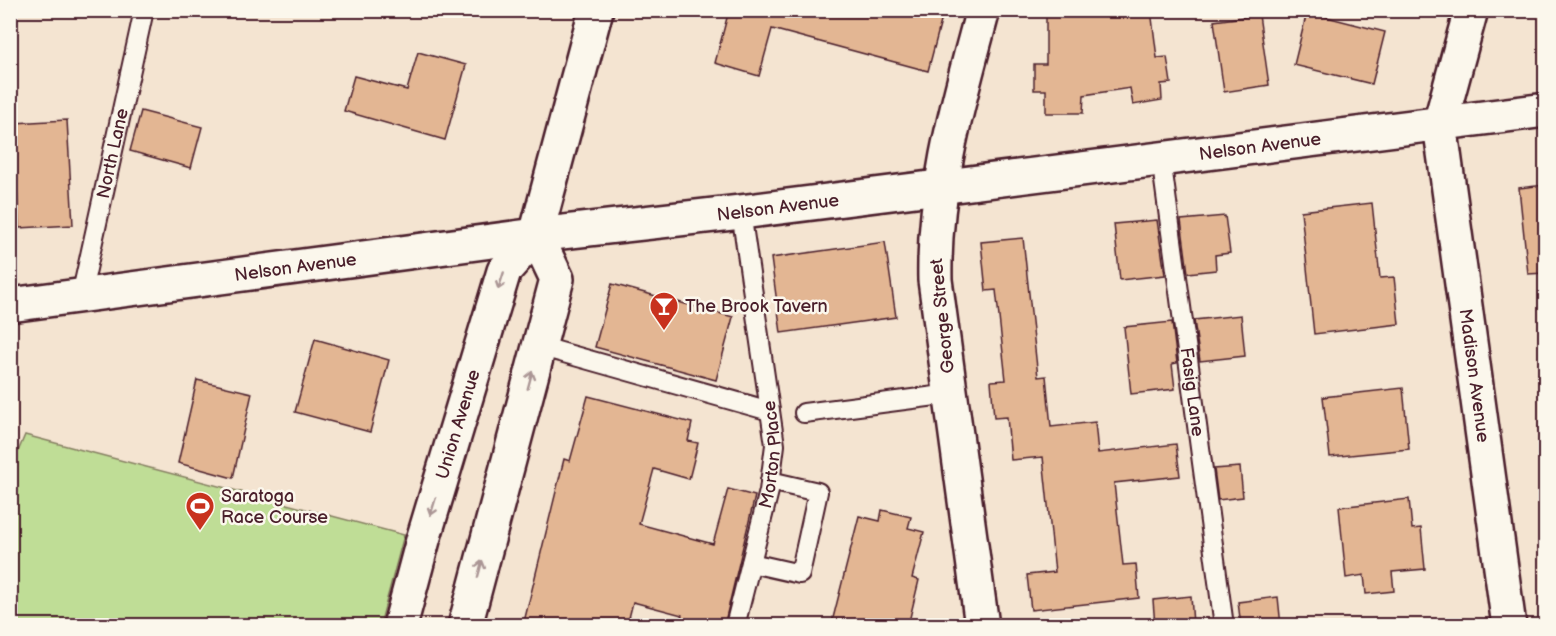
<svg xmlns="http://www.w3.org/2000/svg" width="1556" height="636" font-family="'Balsamiq Sans',sans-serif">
<rect width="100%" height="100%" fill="#f4e4d1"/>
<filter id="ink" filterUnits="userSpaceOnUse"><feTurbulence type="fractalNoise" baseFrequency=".0167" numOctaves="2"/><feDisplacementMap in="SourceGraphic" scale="12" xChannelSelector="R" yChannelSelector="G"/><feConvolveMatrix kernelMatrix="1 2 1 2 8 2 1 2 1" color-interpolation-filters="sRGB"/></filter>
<g filter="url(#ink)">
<path fill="#bfdd96" stroke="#847e60" stroke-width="1.5" d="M25,435l379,100 -24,90h-369v-157z"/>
<g fill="#e3b693" stroke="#4a1f2b" stroke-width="1.5">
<path d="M729,10h215l-16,61 -156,-42 -13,47 -44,-13z"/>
<path d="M1151,10l6,48 10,-1 4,26 -10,1 1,16 -29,5 -3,-17 -46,7 -1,18h-37v-23h-12v-26h12v-53z"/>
<path d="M1307,12l78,20 -13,52 -78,-19z"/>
<path d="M1259,15l10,70 -45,7 -10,-71z"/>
<path d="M418,52l48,13 -21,75 -101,-29 10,-35 53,14z"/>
<path d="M141,111l61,16 -11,41 -61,-17z"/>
<path d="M67,120l6,105 -54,3 -5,-105z"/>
<path d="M1545,185v88l-17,1 -9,-86z"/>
<path d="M1372,203l8,75 14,-1 5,47 -85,10 -13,-123z"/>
<path d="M1225,216l5,37 -15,2 1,15 -28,3 -7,-53z"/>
<path d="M1157,220l8,55 -45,5 -6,-56z"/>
<path d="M1023,238l15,139 8,-1 5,51 44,-5 3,31 78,-9 4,32 -66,7 9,82 13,-1 3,34 -108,12 -4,-35 28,-3 -12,-115 -32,3 -4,-43 -13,1 -3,-37 15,-1 -10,-90 -10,1 -5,-49z"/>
<path d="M885,242l11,75 -115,16 -10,-75z"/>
<path d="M612,284l121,33 -17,63 -121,-33z"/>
<path d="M1241,315l4,41 -45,5 -6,-41z"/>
<path d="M1172,322l5,41 -5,1 3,25 -44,5 -7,-67z"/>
<path d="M315,339l74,21 -19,72 -75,-20z"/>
<path d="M197,380l55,13 -19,85 -55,-15z"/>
<path d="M1403,388l6,61 -79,8 -7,-60z"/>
<path d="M588,396l104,27 -4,18 10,2 -9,36 -35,-10 -15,55 74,20 15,-55 27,7 -31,130h-45l3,-11 -49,-13 -6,24h-104l41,-167 6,2z"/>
<path d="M1240,467l3,30 -25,3 -4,-31z"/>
<path d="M1409,499l3,30 9,-1 4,41 -33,3 2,19 -28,3 -2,-19 -18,3 -7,-71z"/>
<path d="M882,510l29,7 -3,11 16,4 -12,46 7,2 -11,46h-77l28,-110 21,5z"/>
<path d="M1191,596l2,28 -38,2 -2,-26z"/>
<path d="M1278,597l3,29h-40l-3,-24z"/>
</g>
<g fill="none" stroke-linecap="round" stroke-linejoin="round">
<g stroke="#4a1f2b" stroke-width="22">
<g id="lane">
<path id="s1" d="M1161,158l63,468"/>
<path id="s2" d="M81,296l63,-286"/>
<path d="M539,346l231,65"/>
<path d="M804,413l147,-19"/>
<path d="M751,563l49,11 18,-82 -48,-11"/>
<path id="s3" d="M735,626l34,-135 6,-46 -34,-233"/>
</g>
</g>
<g stroke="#4a1f2b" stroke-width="38">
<g id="street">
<path id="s4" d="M1471,10l-31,114 69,502"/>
<path d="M982,626l-47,-346c-2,-94 24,-180 48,-270"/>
</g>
</g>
<g stroke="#4a1f2b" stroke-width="38">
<g id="secondary">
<path id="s5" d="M10,305l526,-70 205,-23 805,-102"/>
<path id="s6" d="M400,626l23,-86 81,-269 32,-36 60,-225"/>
<path d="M465,626l92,-347 -21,-44"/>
</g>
</g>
<use href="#lane" stroke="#fbf7ec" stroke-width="18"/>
<use href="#street" stroke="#fbf7ec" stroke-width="33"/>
<use href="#secondary" stroke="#fbf7ec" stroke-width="33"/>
</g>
<defs><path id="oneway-shaft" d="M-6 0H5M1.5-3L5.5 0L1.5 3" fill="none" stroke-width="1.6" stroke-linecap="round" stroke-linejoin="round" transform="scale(1.5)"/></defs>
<g stroke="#ab9695">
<use href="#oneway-shaft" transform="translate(501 281) rotate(108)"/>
<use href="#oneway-shaft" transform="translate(530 380) rotate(-75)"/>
<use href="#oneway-shaft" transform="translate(433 507) rotate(107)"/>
<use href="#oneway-shaft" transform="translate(480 569) rotate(-75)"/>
</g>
</g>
<defs>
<g id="bar-pin" transform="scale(1.5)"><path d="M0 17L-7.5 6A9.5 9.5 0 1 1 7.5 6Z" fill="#c8321e" stroke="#fbf7ec"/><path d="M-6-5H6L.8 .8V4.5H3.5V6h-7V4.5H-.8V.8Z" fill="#fff"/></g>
<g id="stadium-pin" transform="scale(1.5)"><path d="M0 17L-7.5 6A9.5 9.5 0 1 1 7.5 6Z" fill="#c8321e" stroke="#fbf7ec"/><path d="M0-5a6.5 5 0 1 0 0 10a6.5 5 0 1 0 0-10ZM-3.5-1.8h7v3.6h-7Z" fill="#fff"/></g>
</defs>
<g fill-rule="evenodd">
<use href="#bar-pin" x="664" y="306"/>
<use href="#stadium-pin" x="200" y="506"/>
</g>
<g text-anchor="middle" stroke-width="5" stroke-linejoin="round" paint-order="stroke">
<g font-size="18" fill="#4a1f2b" stroke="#fbf7ec">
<text dy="6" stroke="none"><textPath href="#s5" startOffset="1260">Nelson Avenue</textPath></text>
<text dy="6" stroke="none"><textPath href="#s2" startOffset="146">North Lane</textPath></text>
<text dy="6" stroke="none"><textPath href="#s5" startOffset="774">Nelson Avenue</textPath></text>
<text dy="6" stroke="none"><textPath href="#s5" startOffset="288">Nelson Avenue</textPath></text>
<text transform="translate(942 316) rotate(-96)" y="6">George Street</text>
<text dy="6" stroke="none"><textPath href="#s4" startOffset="372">Madison Avenue</textPath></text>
<text dy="6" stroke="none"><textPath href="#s1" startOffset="236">Fasig Lane</textPath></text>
<text dy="6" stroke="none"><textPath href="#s6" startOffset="210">Union Avenue</textPath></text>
<text dy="6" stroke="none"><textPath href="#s3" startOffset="176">Morton Place</textPath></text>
</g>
<g font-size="18" fill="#4a1f2b" stroke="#fbf7ec" text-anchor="start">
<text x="685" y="312">The Brook Tavern</text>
<text x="221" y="502">Saratoga<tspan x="221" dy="21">Race Course</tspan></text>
</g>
</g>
<rect width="1556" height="636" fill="none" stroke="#fbf7ec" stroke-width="36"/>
<rect x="18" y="18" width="1520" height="600" fill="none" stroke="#4a1f2b" stroke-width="2" filter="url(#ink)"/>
</svg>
